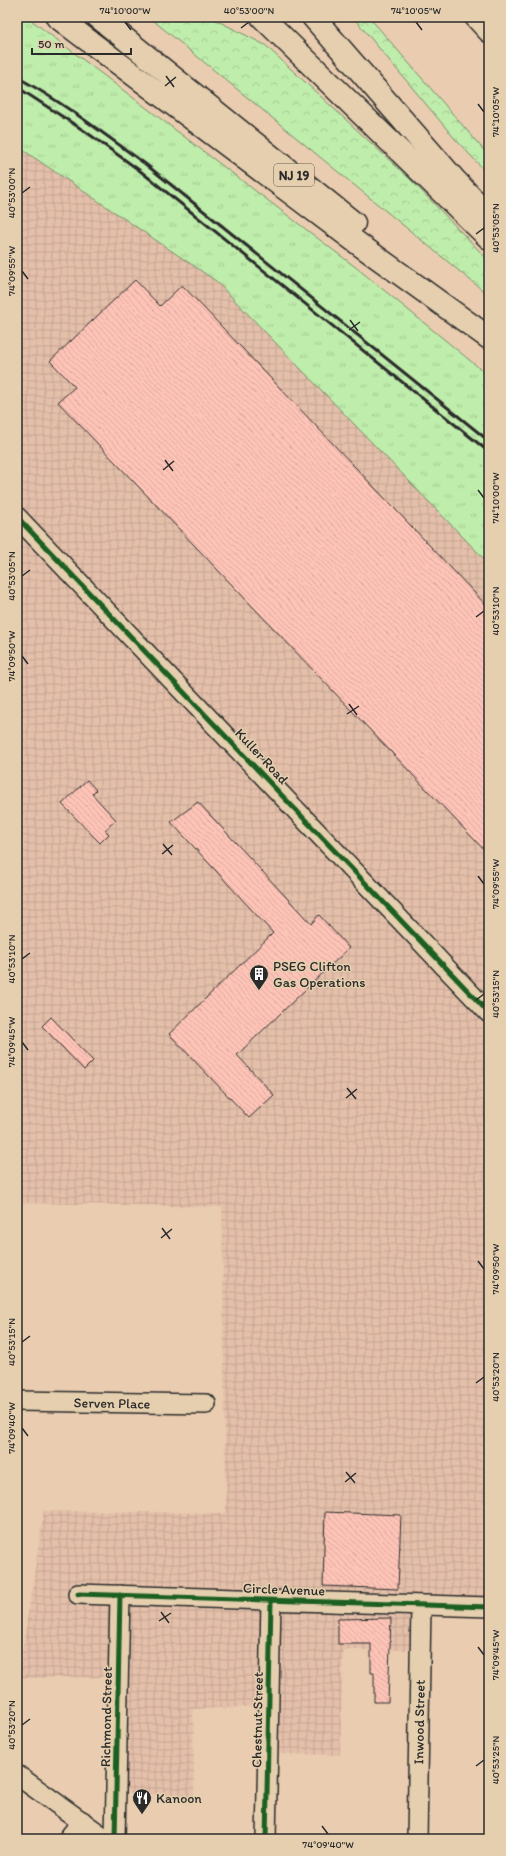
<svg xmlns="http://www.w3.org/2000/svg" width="506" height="1856" font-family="Itim,sans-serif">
<defs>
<pattern id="industrial-grid" width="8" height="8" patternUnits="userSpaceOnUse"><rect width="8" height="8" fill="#e4c0aa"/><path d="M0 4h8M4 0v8" fill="none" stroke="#c4a592"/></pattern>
<pattern id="grass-tufts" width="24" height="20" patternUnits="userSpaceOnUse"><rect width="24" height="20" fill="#bfedab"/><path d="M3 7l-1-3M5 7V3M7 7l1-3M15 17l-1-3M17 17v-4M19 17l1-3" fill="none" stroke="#a4cb93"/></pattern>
<pattern id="forest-crowns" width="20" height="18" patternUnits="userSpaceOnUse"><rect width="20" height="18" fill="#bfedab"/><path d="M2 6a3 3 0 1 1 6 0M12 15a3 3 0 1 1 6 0" fill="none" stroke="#a4cb93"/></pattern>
<pattern id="building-back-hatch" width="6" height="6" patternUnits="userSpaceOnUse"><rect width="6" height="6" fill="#fec3b7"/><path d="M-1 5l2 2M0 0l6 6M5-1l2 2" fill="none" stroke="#daa89e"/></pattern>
</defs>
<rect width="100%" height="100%" fill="#eacdb0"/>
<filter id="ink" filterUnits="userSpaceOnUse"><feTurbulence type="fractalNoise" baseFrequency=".025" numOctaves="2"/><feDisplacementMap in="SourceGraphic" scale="8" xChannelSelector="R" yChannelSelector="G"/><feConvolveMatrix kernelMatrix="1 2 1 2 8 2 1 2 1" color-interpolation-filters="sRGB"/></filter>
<g filter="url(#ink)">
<path fill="url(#industrial-grid)" d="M17,146l199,135 273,283v1043l-67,-1 -3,44h-76l-3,105 -73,-1 1,-48 -75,3 1,88 -77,-5 2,-115 -101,1 26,-167 182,2 -4,-306 -205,-4z"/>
<path fill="url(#grass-tufts)" stroke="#758c6b" d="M17,17h10l331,252 131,107v188l-273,-283 -199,-135z"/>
<g fill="url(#forest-crowns)" stroke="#758c6b">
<path d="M149,17h61l55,28 146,135 78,81v29l-3,3z"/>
<path d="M353,17h16l120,139v19l-33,-35z"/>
</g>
<g fill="url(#building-back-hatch)" stroke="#2b2b2b">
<path d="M135,280l25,26 22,-21 307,323v247l-431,-453 17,-15 -25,-26z"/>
<path d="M87,780l9,10 -4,4 24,26 -11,10 4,4 -9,9 -38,-39z"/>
<path d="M198,802l113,122 8,-9 30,33 -112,107 37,40 -25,23 -80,-84 104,-101 -102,-111z"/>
<path d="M51,1017l42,44 -9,9 -42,-44z"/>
<path d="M325,1512l76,3 -3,74 -75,-3z"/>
<path d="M391,1618l-3,84h-14v-29h-3v-29h-33v-25z"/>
</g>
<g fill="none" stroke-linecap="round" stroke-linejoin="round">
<g stroke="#2b2b2b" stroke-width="22">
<g id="minor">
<path d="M17,517l472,496"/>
<path d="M17,1401l189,3"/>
<path d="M78,1594l411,13"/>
<path d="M17,1775l89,64"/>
<path d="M68,1839l14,-18"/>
<path d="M115,1839l5,-244"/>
<path d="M266,1839l5,-238"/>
<path d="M417,1839l4,-233"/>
</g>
</g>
<g stroke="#2b2b2b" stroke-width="25">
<path id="major" d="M476,17l13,14"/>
</g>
<g stroke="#2b2b2b" stroke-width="25">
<g id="highway">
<path d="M57,17l303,228 129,93"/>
<path d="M98,17l256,206"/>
<path d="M262,17l227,221"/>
<path d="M313,17l141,162 35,37"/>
</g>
</g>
<use href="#minor" stroke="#e5cfae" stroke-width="19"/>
<use href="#major" stroke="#e5cfae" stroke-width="22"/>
<use href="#highway" stroke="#e5cfae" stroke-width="22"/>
<g stroke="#2b2b2b" stroke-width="3">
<path d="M17,77c45,25 86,56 127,86l345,278"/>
<path d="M17,87l69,45 53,38 350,282"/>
</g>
<g stroke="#e5cfae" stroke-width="8">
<g id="cycleway">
<path d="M17,517l472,496"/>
<path d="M78,1594l411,13"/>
<path d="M115,1839l5,-244"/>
<path d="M266,1839l5,-238"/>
</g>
</g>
<use href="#cycleway" stroke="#1b5e20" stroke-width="5"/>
</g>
</g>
<path fill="none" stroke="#2b2b2b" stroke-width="1.5" d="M125,22l6,8M416,22l6,8M241,28l8,-6M166,76l8,11M165,86l11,-9M478,104l6,8M22,193l8,-6M476,234l8,-6M22,271l6,8M350,320l8,11M349,330l11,-8M165,460l8,11M163,470l11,-9M478,490l6,8M22,576l8,-6M476,617l8,-6M22,656l6,8M349,704l8,11M347,714l12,-8M163,844l9,11M162,854l11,-9M478,876l6,8M22,959l8,-6M476,1000l8,-6M22,1042l6,8M347,1088l9,11M346,1098l11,-9M162,1228l8,11M161,1238l11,-9M478,1261l6,8M22,1342l8,-6M476,1383l8,-6M22,1428l6,8M346,1472l9,11M345,1482l11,-9M161,1612l8,11M159,1621l12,-8M478,1647l6,8M22,1725l8,-6M476,1766l8,-6M322,1826l6,8"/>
<defs>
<g id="building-pin" transform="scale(1)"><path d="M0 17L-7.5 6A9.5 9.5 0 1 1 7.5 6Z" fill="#2b2b2b" stroke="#e5cfae"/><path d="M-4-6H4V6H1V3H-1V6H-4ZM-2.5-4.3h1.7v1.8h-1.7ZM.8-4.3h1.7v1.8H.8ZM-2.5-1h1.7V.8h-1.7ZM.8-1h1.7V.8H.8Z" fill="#fff"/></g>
<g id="restaurant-pin" transform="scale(1)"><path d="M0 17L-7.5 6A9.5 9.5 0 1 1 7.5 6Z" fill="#2b2b2b" stroke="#e5cfae"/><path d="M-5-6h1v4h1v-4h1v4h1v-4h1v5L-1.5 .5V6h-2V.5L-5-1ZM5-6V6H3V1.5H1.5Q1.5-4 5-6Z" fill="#fff"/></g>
</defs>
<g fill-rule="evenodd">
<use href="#building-pin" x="259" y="974"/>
<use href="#restaurant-pin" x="142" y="1798"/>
</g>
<g text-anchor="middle" stroke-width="3" stroke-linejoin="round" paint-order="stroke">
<rect fill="#e5cfae" stroke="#635c52" stroke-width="1" x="274" y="164" width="40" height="22" rx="3"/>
<g font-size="13" font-weight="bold" fill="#2b2b2b">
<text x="294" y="180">NJ 19</text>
</g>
<g font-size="14" fill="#2b2b2b" stroke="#e5cfae">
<text transform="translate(262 756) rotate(47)" y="5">Kuller Road</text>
<text transform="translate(112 1403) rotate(1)" y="5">Serven Place</text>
<text transform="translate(284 1589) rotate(2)" y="5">Circle Avenue</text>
<text transform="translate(106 1717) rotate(-89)" y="5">Richmond Street</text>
<text transform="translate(257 1720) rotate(-89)" y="5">Chestnut Street</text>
<text transform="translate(419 1722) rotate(-89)" y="5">Inwood Street</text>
</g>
<g font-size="14" fill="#2b2b2b" stroke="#e5cfae" text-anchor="start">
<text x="273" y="971">PSEG Clifton<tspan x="273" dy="16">Gas Operations</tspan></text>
<text x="156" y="1803">Kanoon</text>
</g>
</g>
<rect width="506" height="1856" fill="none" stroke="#e5cfae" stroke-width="44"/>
<path d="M32 48v6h99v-6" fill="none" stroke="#2b2b2b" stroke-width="2"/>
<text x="38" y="48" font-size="12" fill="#2b2b2b" stroke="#e5cfae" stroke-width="3" paint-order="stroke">50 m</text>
<rect x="22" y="22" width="462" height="1812" fill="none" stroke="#2b2b2b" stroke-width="1.5"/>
<g font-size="10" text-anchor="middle" fill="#2b2b2b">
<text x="125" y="14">74°10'00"W</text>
<text x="249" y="14">40°53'00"N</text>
<text x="416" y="14">74°10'05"W</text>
<text transform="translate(495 112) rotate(-90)" y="4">74°10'05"W</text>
<text transform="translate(11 193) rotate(-90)" y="4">40°53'00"N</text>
<text transform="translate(495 228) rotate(-90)" y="4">40°53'05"N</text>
<text transform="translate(11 271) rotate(-90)" y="4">74°09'55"W</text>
<text transform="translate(495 498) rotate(-90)" y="4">74°10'00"W</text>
<text transform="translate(11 576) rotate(-90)" y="4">40°53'05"N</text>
<text transform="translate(495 611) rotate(-90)" y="4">40°53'10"N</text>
<text transform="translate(11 656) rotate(-90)" y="4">74°09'50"W</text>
<text transform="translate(495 884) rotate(-90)" y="4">74°09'55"W</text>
<text transform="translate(11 959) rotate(-90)" y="4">40°53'10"N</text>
<text transform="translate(495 994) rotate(-90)" y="4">40°53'15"N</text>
<text transform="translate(11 1042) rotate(-90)" y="4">74°09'45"W</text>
<text transform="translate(495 1269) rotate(-90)" y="4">74°09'50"W</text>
<text transform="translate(11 1342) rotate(-90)" y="4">40°53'15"N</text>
<text transform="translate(495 1377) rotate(-90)" y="4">40°53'20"N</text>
<text transform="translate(11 1428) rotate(-90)" y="4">74°09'40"W</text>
<text transform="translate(495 1655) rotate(-90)" y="4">74°09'45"W</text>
<text transform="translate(11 1725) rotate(-90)" y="4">40°53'20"N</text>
<text transform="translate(495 1760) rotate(-90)" y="4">40°53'25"N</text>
<text x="328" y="1848">74°09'40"W</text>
</g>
</svg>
